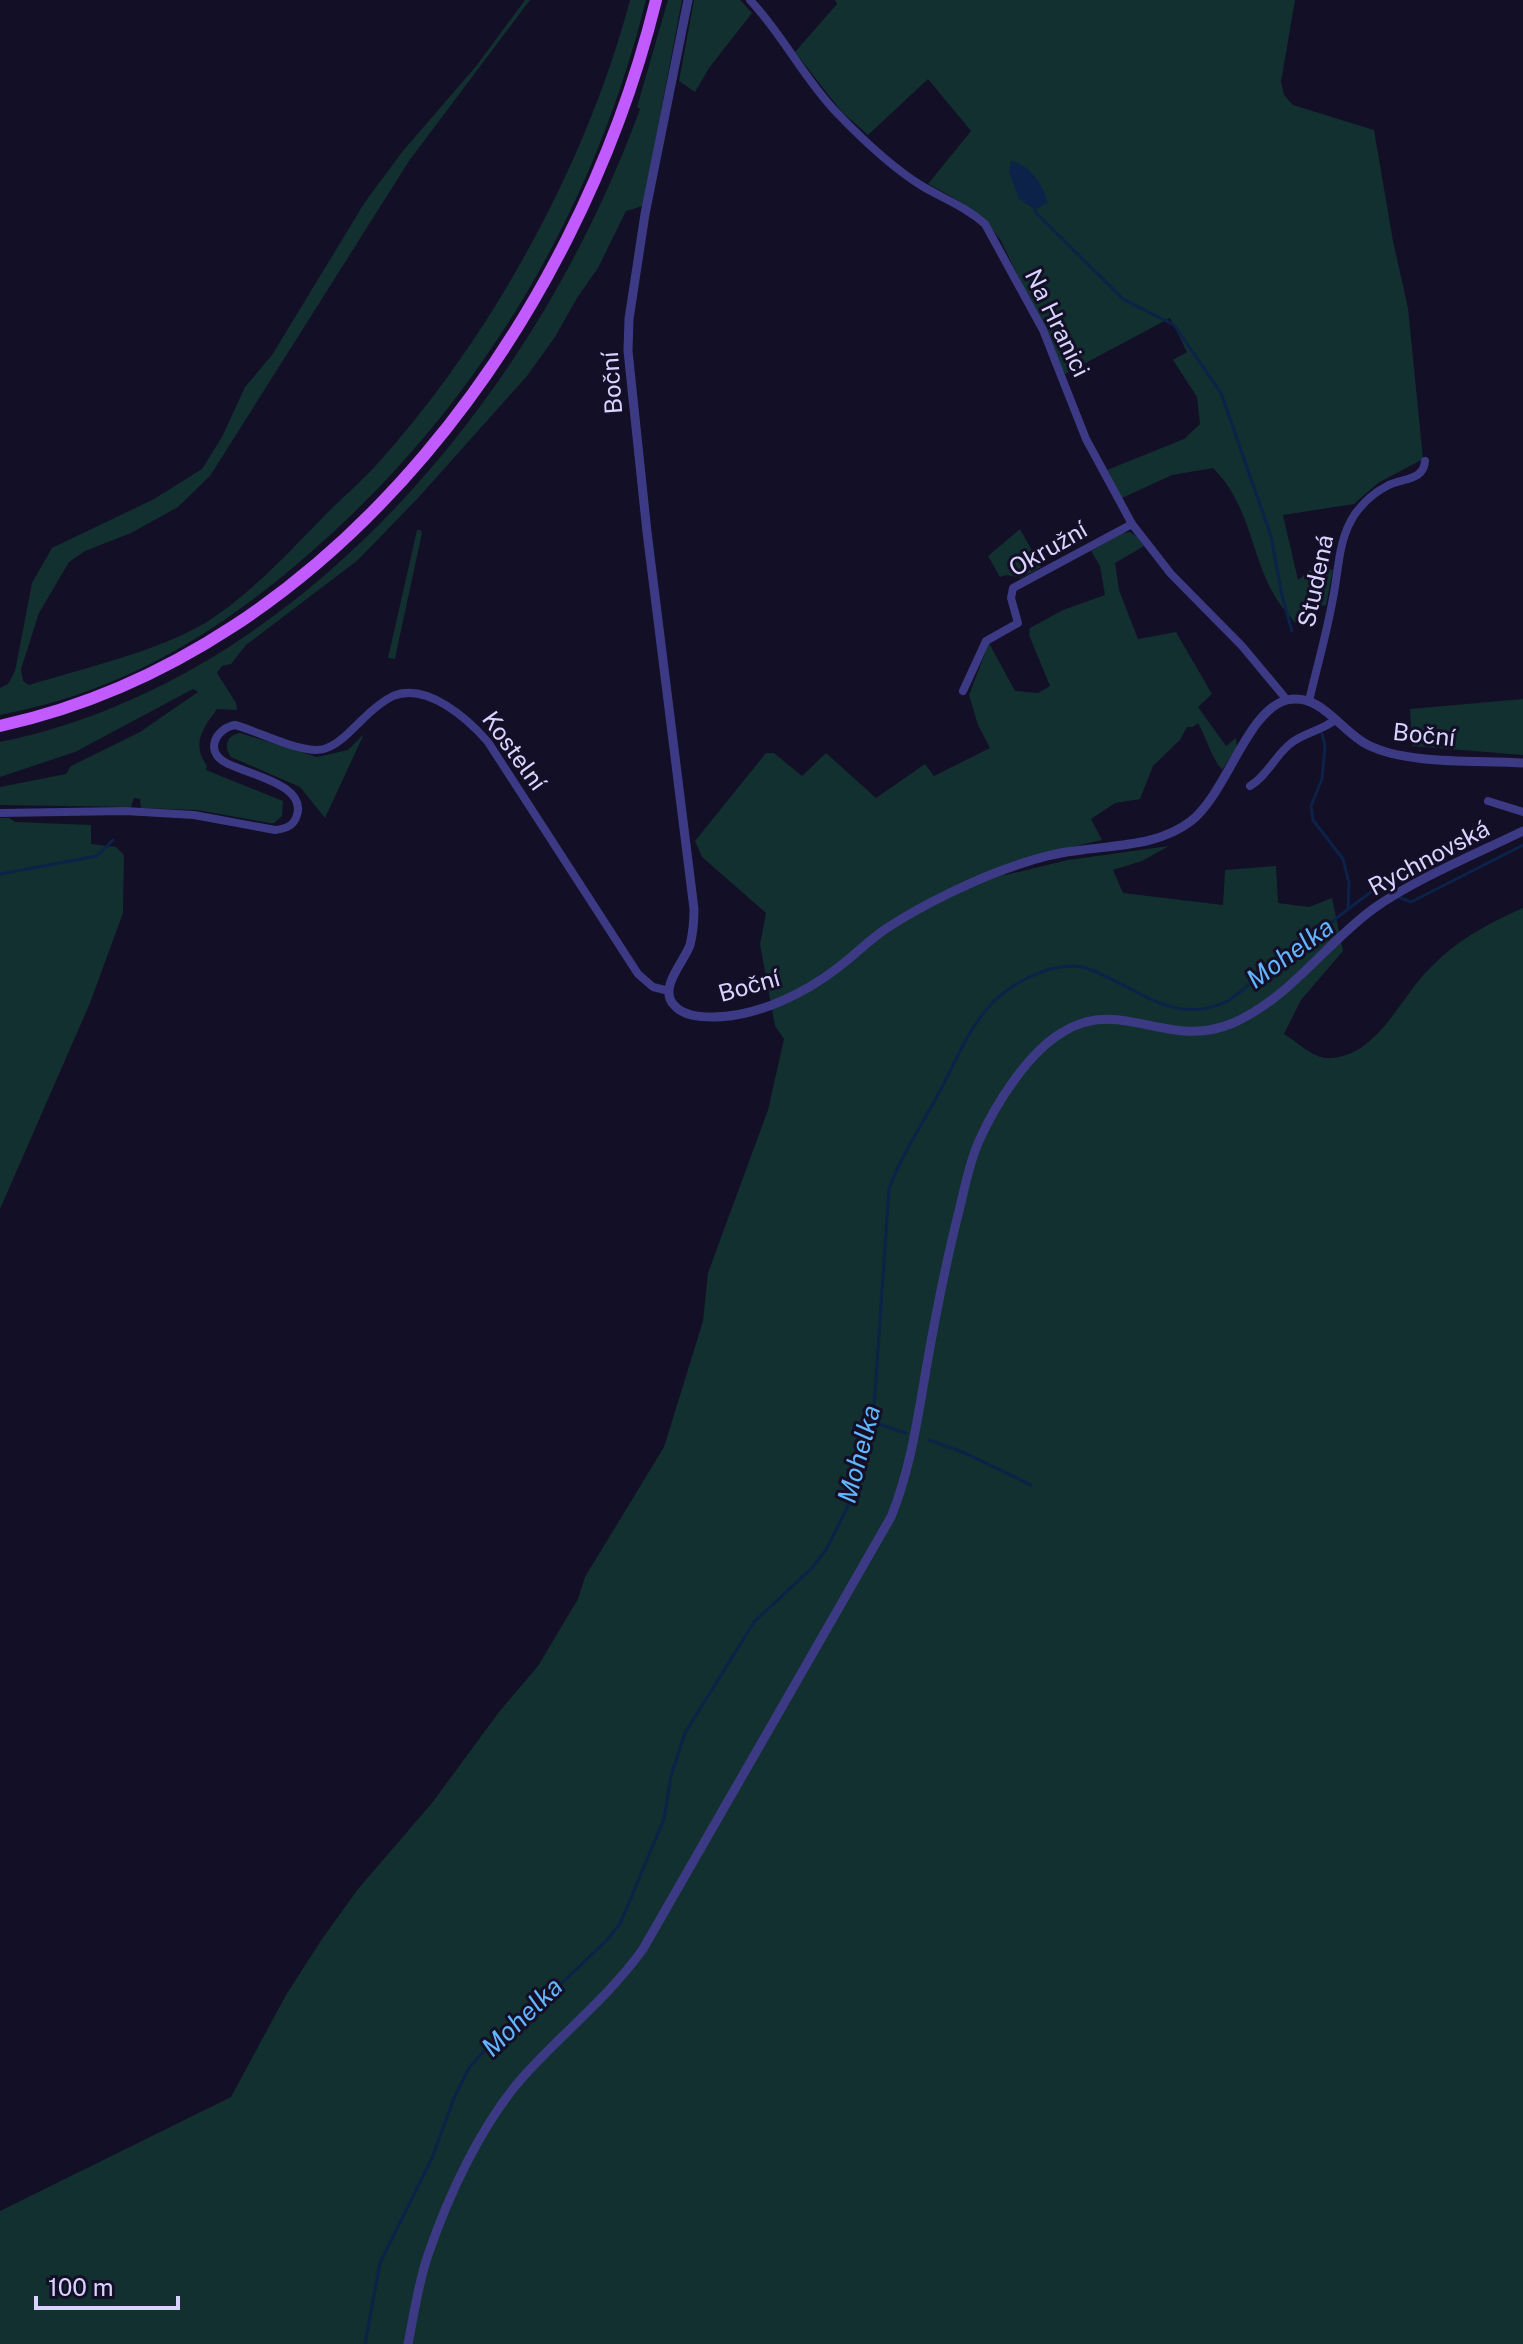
<svg xmlns="http://www.w3.org/2000/svg" width="1523" height="2344" font-family="'Public Sans',sans-serif">
<rect width="100%" height="100%" fill="#130f26"/>
<g fill="#12302f">
<path d="M525,0h5l-121,161 -199,315 -32,31 -47,26 -46,18 -16,11 -30,51 -18,56 2,12 6,4c55,-17 127,-33 176,-62 45,-28 84,-71 121,-109 17,-17 36,-33 52,-51 113,-125 209,-300 252,-463h16c-54,218 -172,413 -343,559 -65,56 -139,106 -221,134 -27,10 -54,16 -82,22v-27l8,-4 7,-13 17,-88 20,-35 102,-49 48,-30 20,-32 23,-50 27,-32 93,-153 37,-50 75,-87z"/>
<path d="M668,0h14l-39,206 -17,5 -28,57 -21,30 -22,39 -28,39 -109,122 -60,62 -112,85 -15,19 -9,2 -5,7 19,30 1,7 -20,-1c-14,19 -26,35 -10,57l-1,4 77,31 -1,15 -8,7h-4l-73,-13 -56,-2 -1,-9 -6,-1 -3,9 -131,-2v-18l66,-13 5,-8 69,-34 58,-40 -5,-3 -118,63 -75,25v-35c305,-63 538,-353 640,-633l-3,-2z"/>
<path d="M694,0h46l12,13 -43,55 -14,24 -16,-11z"/>
<path d="M835,0h460l-14,82 3,13 9,10 81,25 19,111 15,67 15,151 -45,24 -24,21 -71,11 15,65c16,-12 14,-17 35,-10l-7,35 -23,5 -8,13c-5,-7 -11,-13 -16,-20 -29,-43 -26,-95 -66,-135l-41,7 -50,23 -15,-28 77,-31 16,-15 -3,-27 -24,-37 14,-8 -17,-34 -105,56 -64,-133c-19,-29 -43,-41 -73,-57l43,-53 -43,-52 -60,56 -27,-24 -46,-59 42,-48z"/>
<path d="M1020,529l21,38 -20,11 -14,-3 -7,2 -12,-21z"/>
<path d="M417,530h4l1,3 -25,116 -2,10 -7,-1z"/>
<path d="M1130,532l6,4 8,10 -29,17 4,27 19,49 38,-7 36,62 -14,13 28,39 10,-8 1,9 -15,23c-12,-15 -15,-31 -24,-47l-5,4h-6l-7,13 -27,26 -13,33 -25,4 -24,16 11,21 -56,13 -45,15 4,7 63,-15 101,-14 -27,15 -29,9 10,23 100,12 2,-35 51,-4 2,37 31,4 23,-9 11,53 -42,49 -17,34c12,7 28,23 42,24 50,2 74,-61 104,-90 26,-27 58,-45 93,-60v1436h-1523v-133l231,-114 55,-102 36,-56 36,-50 74,-86 67,-91 39,-46 40,-67 7,-22 79,-130 39,-126 5,-48 60,-163 16,-71 -9,-13 -15,-82 6,-31 -64,-56 -7,-16 71,-88h8l28,23 24,-23 50,45 49,-34 9,12 56,-28 -12,-23 -9,-30 20,-52 26,48 23,2 12,-7 -21,-51 1,-7 33,-18 42,-15 -5,-29 -9,-15 29,-17z"/>
<path d="M1523,699v56l-111,-9 -2,-37z"/>
<path d="M240,733l77,24 31,-7 16,-16 -39,84 -25,-31 -69,-30c-8,-11 -4,-22 9,-24z"/>
<path d="M0,818h9l6,4 76,3v19l25,3 8,8 -1,58 -33,90 -90,206z"/>
</g>
<path fill="#0c2248" d="M1011,161c22,6 30,22 37,42l-13,6 -16,-10 -10,-27z"/>
<g fill="none" stroke-linecap="round" stroke-linejoin="round">
<g stroke="#0c2248" stroke-width="3">
<path d="M1035,208l1,5 87,86 51,26 47,68 50,143 11,60 10,35"/>
<path d="M1322,734l3,12 -3,33 -11,27 2,14 30,39 6,24 -1,25"/>
<path d="M0,874l97,-18 16,-16"/>
<path d="M1398,897l13,5 112,-57"/>
<path d="M873,1422l33,11"/>
<path d="M929,1440l36,13 66,32"/>
<path d="M365,2344l15,-81 52,-105 22,-60 15,-30 15,-17 38,-30 84,-80 14,-17 44,-105 7,-43 14,-43 69,-111 57,-53 15,-19 21,-42 26,-86 16,-233c11,-31 29,-58 45,-87 32,-57 42,-107 110,-131 11,-4 31,-7 42,-3 50,17 86,60 142,33l144,-110 12,-7 8,8"/>
</g>
<g stroke="#3d3a85" stroke-width="8">
<path d="M750,0c33,35 54,79 87,113 25,26 54,54 85,73 22,13 44,21 63,38l58,106 43,109 46,85 39,50 71,72 45,54"/>
<path d="M963,691l23,-50 32,-18 -7,-25 2,-10 119,-64"/>
<path d="M1309,701c8,-34 18,-69 24,-103 6,-29 5,-59 22,-84 8,-11 20,-22 32,-28 14,-8 37,-5 38,-25"/>
<path d="M1250,786c17,-10 25,-30 40,-42 13,-11 31,-13 45,-24"/>
<path d="M1488,801l35,11"/>
<path d="M0,813l125,-2 69,4 81,15c9,-1 17,-3 21,-12 15,-35 -54,-44 -73,-57 -18,-12 -6,-33 12,-36 24,6 67,30 89,24 15,-4 28,-20 39,-30 9,-9 18,-17 30,-23 34,-14 75,23 95,46l150,232 15,13 16,4"/>
</g>
<g stroke="#3d3a85" stroke-width="9">
<path d="M688,0l-43,214 -16,105 -1,32 19,181 47,377c0,13 -1,24 -4,36 -6,17 -32,43 -16,60 9,11 26,12 39,12 44,0 93,-24 127,-51 16,-12 30,-27 47,-38 35,-23 90,-50 130,-63 20,-7 44,-13 65,-15 37,-5 78,-5 109,-29 36,-28 56,-111 96,-121 34,-8 54,32 81,45 40,20 110,15 155,18"/>
<path d="M408,2344c6,-30 10,-60 20,-89 20,-59 53,-130 94,-177 39,-44 86,-80 121,-129l248,-432c20,-49 27,-101 36,-153 9,-51 19,-102 32,-153 6,-24 10,-48 20,-70 16,-36 49,-89 84,-109 58,-36 105,19 170,-9 57,-25 91,-78 140,-114 42,-30 103,-55 150,-78"/>
</g>
<path stroke="#c25bff" stroke-width="12" d="M0,726c336,-74 577,-406 656,-726"/>
</g>
<g text-anchor="middle" stroke-width="6" stroke-linejoin="round" paint-order="stroke">
<g font-size="24" fill="#d9d4ff" stroke="#130f26">
<text transform="translate(1057 323) rotate(64)" y="8">Na Hranici</text>
<text transform="translate(612 383) rotate(-94)" y="8">Boční</text>
<text transform="translate(1048 549) rotate(-30)" y="8">Okružní</text>
<text transform="translate(1316 581) rotate(-78)" y="8">Studená</text>
<text transform="translate(1424 735) rotate(6)" y="8">Boční</text>
<text transform="translate(514 751) rotate(54)" y="8">Kostelní</text>
<text transform="translate(1429 858) rotate(-28)" y="8">Rychnovská</text>
<text transform="translate(749 986) rotate(-16)" y="8">Boční</text>
</g>
<g font-size="26" font-style="italic" fill="#62b6ff" stroke="#130f26">
<text transform="translate(1290 953) rotate(-36)" y="9">Mohelka</text>
<text transform="translate(859 1454) rotate(-75)" y="9">Mohelka</text>
<text transform="translate(522 2017) rotate(-44)" y="9">Mohelka</text>
</g>
</g>
<path d="M36 2296v12h142v-12" fill="none" stroke="#d9d4ff" stroke-width="4"/>
<text x="48" y="2296" font-size="24" fill="#d9d4ff" stroke="#130f26" stroke-width="6" paint-order="stroke">100 m</text>
</svg>
